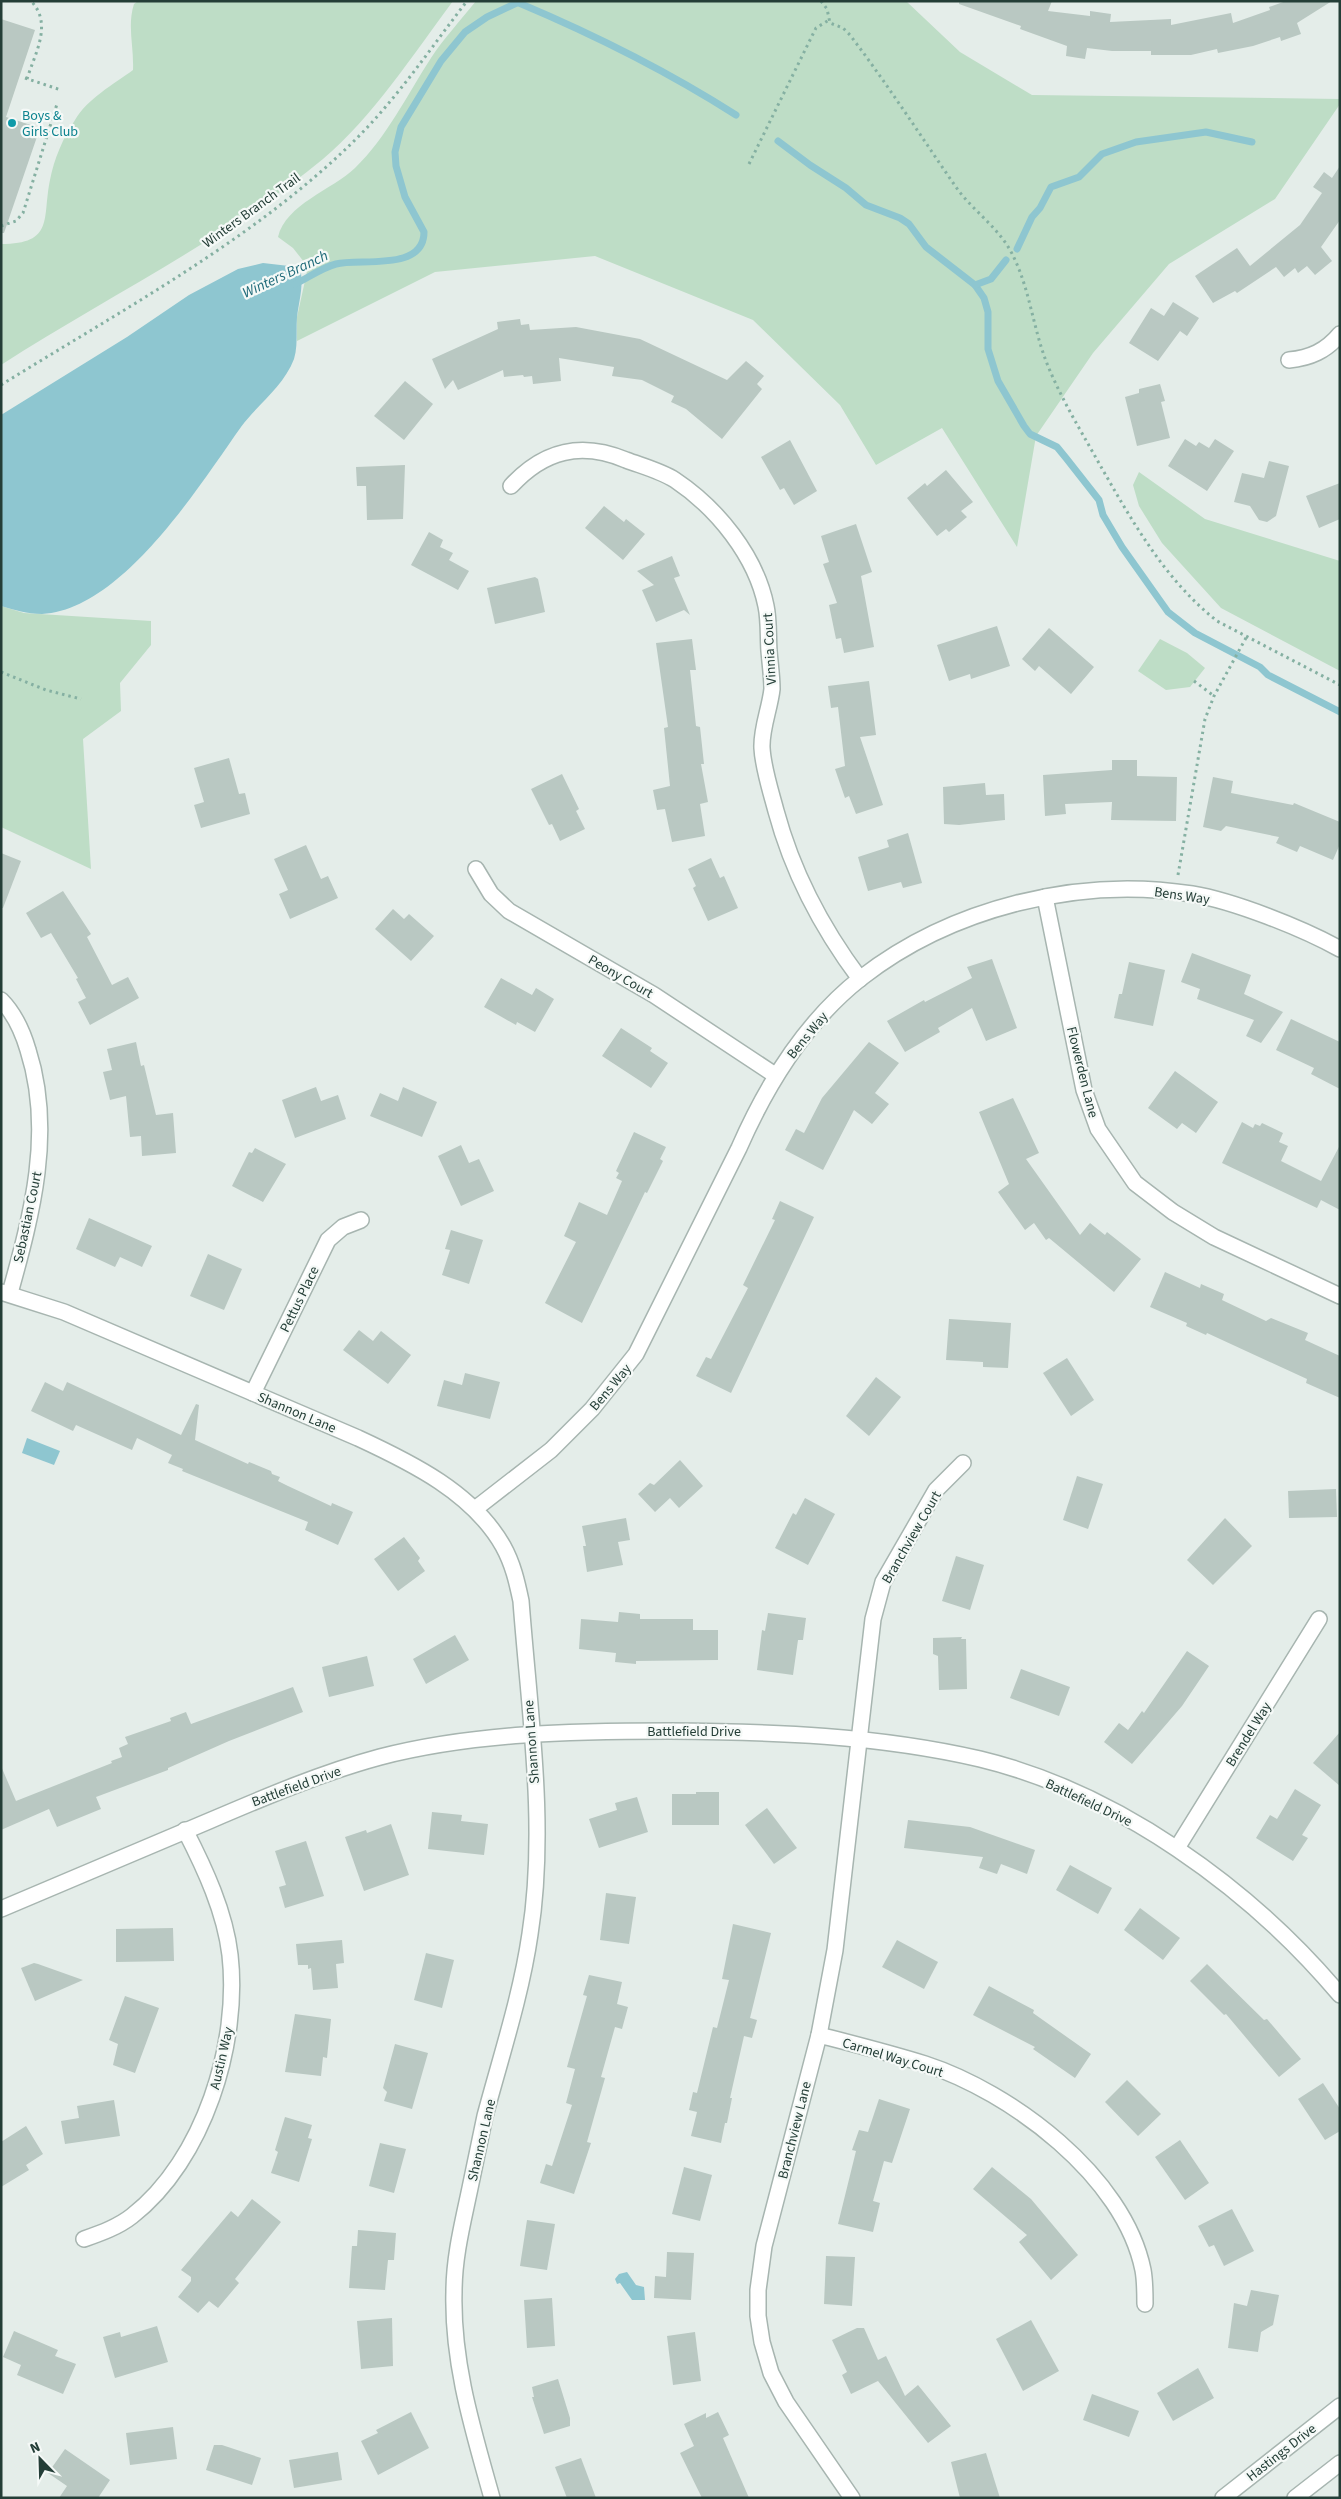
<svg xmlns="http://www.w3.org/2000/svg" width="1341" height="2499" font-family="'Source Sans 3',sans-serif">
<rect width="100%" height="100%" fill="#e4ede9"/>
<g fill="#beddc6">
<path d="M138,1h315c-38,51 -81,117 -130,158 -99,81 -215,137 -322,206v-121c54,0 41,-26 49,-64 4,-21 13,-42 25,-60 12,-21 39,-36 58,-50 1,-24 -6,-44 1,-66z"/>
<path d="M476,1h430l54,51 72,43 308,4v5l-65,95 -106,65 -76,89 -57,83 -19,111 -75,-119 -66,37 -36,-60 -87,-85 -158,-64 -160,16 -138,69v-24l11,-50 -15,-19 -15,-11c8,-33 54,-47 77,-69 32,-31 52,-73 76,-110 13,-20 30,-38 45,-57z"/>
<path d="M1139,472l66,47 135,42v110l-119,-63 -59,-65 -23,-37 -6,-21z"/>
<path d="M1,606l23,7 127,8v24l-31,38 1,28 -38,28 8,130 -90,-42z"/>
<path d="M1160,639l27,14 18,15 -15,19 -24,3 -28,-19z"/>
</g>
<g fill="#8ec6d0">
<path d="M263,263l26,3 12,7c2,16 -2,28 -4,44 -1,14 1,29 -3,42 -10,27 -37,46 -53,68 -42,59 -119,183 -199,187 -15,0 -27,-4 -41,-8v-191l126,-78 62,-42 49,-26z"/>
<path d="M27,1438l33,13 -6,14 -32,-12z"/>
<path d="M627,2272l9,13 8,2 1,13h-13l-12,-17 -3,1 -2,-5 4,-5z"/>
</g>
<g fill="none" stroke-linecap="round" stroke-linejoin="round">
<g stroke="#8ec6d0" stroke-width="7">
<path d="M519,3c76,32 148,68 217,112"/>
<path d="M778,141l32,24 36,23 20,17 34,13 9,6 17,23 49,38 9,13 4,14v37l10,32 26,45 6,8 27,13 9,11 33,42 4,15 19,32 46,65 27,21 65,34 8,8 72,37"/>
<path d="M1017,249l15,-32 8,-9 11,-21 28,-10 23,-23 34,-12 70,-10 46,10"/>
<path d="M295,284c13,-6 26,-16 41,-20 24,-6 88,8 88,-32l-19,-35 -9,-31 -1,-14 6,-25 40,-66 24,-29 22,-15 34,-16"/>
<path d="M975,285l16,-6 15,-19"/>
</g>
</g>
<g fill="#b9c8c2">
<path d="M959,1h93l-4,10 42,5v-5l21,3 -1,8 61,-3v6l60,-12 2,10 37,-13 -1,-3 17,-6h46l-35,22 4,11 -20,7 -1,-4 -27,9 -35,7 -1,-4 -26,6h-40v-4h-39l-25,-3 -2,11 -19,-3 1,-10 -47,-17 1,-3 -62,-22z"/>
<path d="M1,19l34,11 -29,87 34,11 -36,105h-3z"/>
<path d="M1340,166v54l-19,27 11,14 -17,14 -8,-9 -9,7 -3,-5 -11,9 -8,-10 -39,26 -2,-2 -22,12 -18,-27 42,-28 13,18 50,-41 22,-32 -9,-6 11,-15 8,6z"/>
<path d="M1173,302l26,16 -12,18 -7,-5 -22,30 -29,-18 22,-35 13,8z"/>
<path d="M520,319l1,6 8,-1 1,6 46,-3 64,12 87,41 19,-19 18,15 -7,8 5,5 -40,50 -36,-30 -15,-7 3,-6 -32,-16 -30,-4 2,-9 -55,-9 2,23 -28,3 -1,-8 -8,1 -1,-2 -19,2 -1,-7 -45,20 -5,-10 -8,9 -13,-30 66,-30 -1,-7z"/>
<path d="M405,381l28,23 -29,36 -30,-24z"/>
<path d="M1160,384l5,17 -4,1 9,36 -33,8 -12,-49 14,-4v-4z"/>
<path d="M1185,439l11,7 3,-4 10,6 6,-9 19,12 -27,40 -39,-25z"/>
<path d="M790,440l27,51 -23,14 -10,-17 -4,2 -19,-33z"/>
<path d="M1269,461l20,5 -13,50 -9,6 -8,-2 -9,-14 -16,-4 8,-29 22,5z"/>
<path d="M405,465l-2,54 -36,1 -1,-34h-9l-1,-19z"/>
<path d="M946,470l27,32 -12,9 6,6 -18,15 -3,-3 -9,7 -30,-38 18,-15 2,3z"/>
<path d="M1340,483v36l-21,9 -13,-32z"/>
<path d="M604,506l20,16 2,-3 19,15 -22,26 -38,-32z"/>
<path d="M856,524l16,48 -11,4 13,71 -30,6 -3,-15 -5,1 -7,-34 8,-2 -14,-39 6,-2 -8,-26z"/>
<path d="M429,532l14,8 -3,7 13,6 -4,7 20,11 -11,19 -47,-25z"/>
<path d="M672,556l8,20 -6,2 16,37 -6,-5 -28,12 -14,-32 12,-5 -17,-14z"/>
<path d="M535,577l3,2 7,33 -50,12 -8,-36z"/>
<path d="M997,626l13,40 -39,13 -1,-5 -21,7 -12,-36z"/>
<path d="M1049,628l45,39 -23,27 -32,-28 -4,5 -13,-12z"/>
<path d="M692,639l4,31h-6l6,56 4,1 4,37h-3l7,38 -8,2 5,32 -33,6 -7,-33 -8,1 -4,-20 17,-4 -6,-58 4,-1 -12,-84z"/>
<path d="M869,681l7,54 -16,2 23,68 -27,9 -7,-18 -4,2 -10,-29 10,-3 -7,-59 -7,1 -3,-22z"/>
<path d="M229,758l10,36 6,-1 5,21 -49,14 -7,-23 10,-3 -10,-34z"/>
<path d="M1112,760h25v16l40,1 -1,44 -65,-1 1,-18 -47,2 1,10 -21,2 -2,-41 69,-5z"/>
<path d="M562,774l17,35 -3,2 9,18 -25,12 -8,-17 -3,1 -18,-36z"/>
<path d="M1213,777l20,4 -2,12 62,12 1,-2 46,19v22l-7,16 -33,-14 -3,6 -21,-9 3,-6 -53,-11 -5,5 -18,-4z"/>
<path d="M985,783l1,12 18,-1 1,26 -46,5 -15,-1 -1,-37z"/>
<path d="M908,833l14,50 -19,5 -2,-6 -33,9 -10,-34 31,-10 -2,-7z"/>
<path d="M306,845l15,34 7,-3 10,22 -48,21 -11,-25 9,-4 -14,-31z"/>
<path d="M1,853l20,8 -18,47h-2z"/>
<path d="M711,858l9,20 4,-2 14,32 -30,13 -15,-33 3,-2 -8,-17z"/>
<path d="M63,891l28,43 -4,3 25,48 16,-8 11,21 -49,27 -12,-23 8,-4 -10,-19 2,-1 -27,-45 -10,5 -15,-25z"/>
<path d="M393,909l11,10 5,-5 25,22 -23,25 -36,-32z"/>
<path d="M1192,953l59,22 -7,19 39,18 -22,31 -15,-7 8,-16 -57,-21 3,-10 -19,-7z"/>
<path d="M992,959l25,69 -31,13 -14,-33 -34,20 2,4 -35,20 -18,-31 37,-21 1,2 47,-24 -5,-11z"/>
<path d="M1129,962l36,8 -12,56 -39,-8 5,-24h3z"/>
<path d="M501,978l31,17 4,-7 18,11 -19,33 -18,-10 -1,3 -32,-18z"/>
<path d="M1291,1019l49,23v47l-29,-15 3,-6 -38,-18z"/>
<path d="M621,1028l31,20 -2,3 18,12 -17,25 -49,-32z"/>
<path d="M136,1042l5,24 3,-1 12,50 17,-2 3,40 -34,3 -1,-20 -11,1 -4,-41 -16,4 -7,-28 9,-2 -5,-21z"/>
<path d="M869,1042l30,21 -24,30 14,11 -17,20 -18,-14 -31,60 -38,-20 11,-21 8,4 18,-35z"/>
<path d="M1175,1071l43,31 -22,31 -14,-10 -5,6 -29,-21z"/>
<path d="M316,1087l5,14 17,-6 8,24 -51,19 -13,-38z"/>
<path d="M403,1087l34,15 -15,35 -52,-21 10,-23 18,8z"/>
<path d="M1013,1098l26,55 -13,6 54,76 10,-12 15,12 2,-3 34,27 -27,33 -65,-54 -3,2 -12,-17 -9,7 -27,-38 11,-8 -30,-72z"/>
<path d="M1242,1122l11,6 2,-4 5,2 2,-3 21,10 -4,9 9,4 -7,15 40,20 19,-36v65l-19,-10 -4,8 -95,-45z"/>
<path d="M634,1132l32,15 -6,12 3,2 -16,32 -2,-1 -63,131 -37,-20 31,-61 -12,-6 15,-34 28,13 15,-34 -6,-3 3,-5 -3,-2z"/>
<path d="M461,1145l8,18 10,-4 15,32 -33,15 -23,-50z"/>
<path d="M255,1148l31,16 -23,38 -31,-16 17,-34 3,1z"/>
<path d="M780,1201l34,16 -83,176 -35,-17 10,-19 5,2 37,-71 -5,-3 32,-65 -3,-1z"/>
<path d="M89,1218l63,28 -10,21 -22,-10 -5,10 -39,-18z"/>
<path d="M451,1230l32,10 -14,44 -27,-9 8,-25 -5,-1z"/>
<path d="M208,1254l34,15 -18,41 -34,-14z"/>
<path d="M1165,1272l35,16 1,-4 23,10 -2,6 44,21 5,-3 37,15 -3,7 35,16v42l-34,-15 1,-4 -100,-46 -1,2 -20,-9 1,-3 -37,-16z"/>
<path d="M949,1319l62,4 -3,45 -25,-1v-5l-37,-2z"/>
<path d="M359,1330l14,11 8,-10 30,24 -23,29 -45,-34z"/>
<path d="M1067,1358l27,42 -23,16 -28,-43z"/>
<path d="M465,1373l35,9 -10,37 -53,-13 7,-26 18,5z"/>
<path d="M876,1377l25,20 -32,39 -23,-20z"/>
<path d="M45,1382l18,9 4,-9 114,53 15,-31 3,1 -4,35 53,24 1,-2 22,9 1,3 8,3 -2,4 10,5 43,20 1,-3 21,9 -15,33 -33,-15 3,-8 -126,-51 1,-2 -15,-6 4,-8 -35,-17 -5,12 -56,-25 -3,6 -42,-20z"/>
<path d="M680,1460l23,26 -24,22 -9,-10 -15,14 -17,-18 12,-11 4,2z"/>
<path d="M1077,1476l26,8 -15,45 -25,-9z"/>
<path d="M1336,1489l1,28 -48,1 -1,-27z"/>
<path d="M805,1498l30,16 -27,51 -33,-17 18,-35 3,2z"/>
<path d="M626,1518l4,22 -12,2 5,23 -36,7 -4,-26h3l-4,-20z"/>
<path d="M1225,1518l27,28 -39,39 -26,-25z"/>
<path d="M404,1537l16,21 -2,3 7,10 -27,20 -24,-32z"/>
<path d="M956,1556l28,9 -14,45 -28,-9z"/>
<path d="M619,1612l21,2v5h53v11h25v30l-82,1v3l-21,-2 1,-9 -37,-4 2,-30 37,3z"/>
<path d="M768,1613l38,5 -3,22h-5l-5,35 -36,-5 5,-40 3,1z"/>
<path d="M455,1635l14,25 -43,24 -13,-25z"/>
<path d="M962,1637l-1,2h5l1,50 -28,1 -1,-34 -5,-2v-16z"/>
<path d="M1187,1651l22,15 -27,40 -50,58 -28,-22 15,-19 9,7 14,-19 2,2z"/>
<path d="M367,1656l7,30 -45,11 -7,-30z"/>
<path d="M1021,1669l49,18 -11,29 -49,-18z"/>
<path d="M293,1687l10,25 -74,29 -61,27v2l-72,27 5,12 -44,18 -8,-18 -48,21v-64l15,35 96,-38 -1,-2 11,-4 -3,-9 9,-4 -3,-7 46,-16 -1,-3 16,-6 5,12z"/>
<path d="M1340,1732v54l-27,-23z"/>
<path d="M1295,1789l26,16 -19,30 6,3 -15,23 -37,-23 14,-23 7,4z"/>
<path d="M696,1792h23v33h-47v-31h24z"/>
<path d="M637,1797l11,35 -49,16 -10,-29 28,-9 -2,-7z"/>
<path d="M767,1808l30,40 -23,16 -29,-39z"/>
<path d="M432,1812l30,3 -1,6 27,3 -4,31 -56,-6z"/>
<path d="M908,1820l62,7 65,23 -8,24 -26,-10 -4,10 -18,-6 4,-11 -79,-9z"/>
<path d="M391,1824l18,51 -45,16 -19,-54 21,-7 1,3z"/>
<path d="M306,1841l18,55 -39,12 -6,-21 7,-2 -11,-34z"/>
<path d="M1070,1865l42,23 -14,26 -42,-24z"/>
<path d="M606,1893l30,4 -7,47 -29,-4z"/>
<path d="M1140,1908l40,30 -17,22 -39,-30z"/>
<path d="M733,1924l38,9 -21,85 7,2 -5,18 -8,-2 -14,62h2l-5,25h-2l-4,20 -30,-7 6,-24 -8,-2 4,-18 4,1 16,-66 4,1 12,-48 -7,-1z"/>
<path d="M173,1928l1,33 -58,1v-33z"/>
<path d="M342,1940l2,23 -8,1 2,24 -25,2 -2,-22 -3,1v-4h-10l-2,-21z"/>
<path d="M897,1940l41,22 -14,27 -42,-22z"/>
<path d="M426,1953l28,7 -12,48 -28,-8z"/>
<path d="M34,1963l4,1 45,16 -48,21 -14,-33z"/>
<path d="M1207,1964l57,56 3,-1 34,40 -22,18 -53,-63 -2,1 -34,-34z"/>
<path d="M589,1975l33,7 -5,22 11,3 -6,22 -7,-2 -14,50 4,1 -18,64 4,1 -17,51 -34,-11 6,-19 6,2 20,-61 -6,-2 9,-34 -8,-2 20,-71 -4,-1z"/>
<path d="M989,1986l45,24 -1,3 58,41 -16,24 -42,-29 2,-2 -62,-32z"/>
<path d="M125,1996l34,12 -24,65 -22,-8 5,-21 -9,-4z"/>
<path d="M295,2014l36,5 -4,39 -4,-1 -2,19 -36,-4z"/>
<path d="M395,2044l33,9 -16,56 -28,-8 3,-9 -4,-4z"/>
<path d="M1127,2080l34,34 -23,22 -33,-34z"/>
<path d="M1323,2083l17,26v22l-15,9 -27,-41z"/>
<path d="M879,2099l31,10 -18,54 -8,-2 -11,40 7,2 -7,29 -35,-8 18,-73 -4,-1 7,-20 9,2z"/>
<path d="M114,2100l6,36 -55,8 -4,-23 18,-3 -2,-12z"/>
<path d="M285,2117l27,8 -4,13 4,1 -13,43 -28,-9 7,-21 -3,-2z"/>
<path d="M26,2126l17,28 -17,11 3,5 -28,17v-45z"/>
<path d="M1180,2140l29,43 -24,17 -30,-43z"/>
<path d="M380,2143l26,6 -12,44 -25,-7z"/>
<path d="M684,2167l28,8 -12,46 -28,-7z"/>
<path d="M992,2167l39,32 47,56 -27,25 -32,-38 8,-7 -54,-46z"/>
<path d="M252,2199l29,23 -46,57 4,4 -21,25 -9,-7 -11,12 -20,-16 13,-16v-4l-10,-7 50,-59 7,6z"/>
<path d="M1232,2209l22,42 -30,15 -10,-21 -5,2 -11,-21z"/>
<path d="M527,2220l28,4 -8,46 -27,-4z"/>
<path d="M358,2230l38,3 -2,27h-6l-3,30 -36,-2 3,-42h5z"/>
<path d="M667,2252l27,1 -3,47 -37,-2 1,-22 11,1z"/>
<path d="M826,2256l29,1 -3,49 -28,-2z"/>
<path d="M1251,2290l28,5 -6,30 -12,7 -3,20 -30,-4 6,-45 13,3z"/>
<path d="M552,2298l3,48 -28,2 -3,-48z"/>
<path d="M392,2318l1,48 -32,3 -4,-48z"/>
<path d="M1031,2320l28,51 -36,20 -27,-52z"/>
<path d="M157,2326l11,36 -53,16 -12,-41 17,-5 1,5z"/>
<path d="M857,2328h7l14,32 8,-4 19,40 13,-11 33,41 -23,17 -50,-62 -27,13 -9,-19 5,-3 -15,-32z"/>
<path d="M14,2331l44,19 -3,6 21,8 -13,30 -46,-19 4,-10 -18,-8z"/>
<path d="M695,2332l6,49 -28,4 -6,-49z"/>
<path d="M1198,2368l16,30 -41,23 -16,-28z"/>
<path d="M558,2379l12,39v8l-26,8 -12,-37h2l-2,-10z"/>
<path d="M1092,2394l47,17 -10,26 -46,-17z"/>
<path d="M411,2412l18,36 -51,27 -17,-34 17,-8 -2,-3z"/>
<path d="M718,2412l11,23 -6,3 26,60h-47l-22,-45 14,-7 -10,-22 22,-11v5z"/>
<path d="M173,2427l4,32 -47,6 -4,-32z"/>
<path d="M214,2445h8l39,13 -9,27 -46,-15z"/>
<path d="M65,2449l45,31 -12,18h-39l8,-12 -19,-13z"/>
<path d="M338,2452l4,28 -48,8 -5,-28z"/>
<path d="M986,2453l14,45h-40l-9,-36z"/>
<path d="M581,2458l15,40h-29l-12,-31z"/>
</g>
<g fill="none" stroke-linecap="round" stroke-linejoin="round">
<g stroke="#a7b5b0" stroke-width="18">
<g id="minor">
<path d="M1289,360c21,-2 37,-9 51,-26"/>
<path d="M511,486c33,-36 70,-45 115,-26 16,6 35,11 49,20 42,28 81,76 91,126 3,14 2,30 3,45 1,12 3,26 3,38 -2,19 -11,40 -10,59 1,20 9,44 14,63 17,63 45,116 84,168"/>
<path d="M476,869l15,25 18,17 145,84 121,80"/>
<path d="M1045,897l39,193 14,39 37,54 38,29 41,25 126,59"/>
<path d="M1,1000c13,13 22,33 27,50 26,81 4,164 -18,243"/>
<path d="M1,1292l63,20 294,126c54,25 115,55 145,108 10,18 14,36 18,55 8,108 26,226 9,333 -9,62 -29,122 -45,182 -5,24 -10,48 -15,72 -7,34 -16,68 -16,104 -2,71 19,138 38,206"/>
<path d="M253,1393l75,-153 15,-13 18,-7"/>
<path d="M475,1509l76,-59 41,-41 44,-55 103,-206c28,-64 66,-126 122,-170 90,-70 217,-102 331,-84 42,7 110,34 148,55"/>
<path d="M1177,1848l142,-229"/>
<path d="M1,1909c69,-29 138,-59 208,-88 56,-24 112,-48 171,-64 93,-24 193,-26 289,-26 105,1 207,4 311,28 137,33 270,129 360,236"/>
<path d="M819,2035c35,9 71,18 106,29 86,28 199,112 218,206 2,11 2,23 2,34"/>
<path d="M84,2239c17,-6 34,-12 48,-23 72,-56 108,-173 98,-261 -5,-43 -25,-86 -45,-125"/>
<path d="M852,2498l-66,-96 -15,-29 -9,-31 -4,-26v-26l6,-44 55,-211 16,-85 38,-331 10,-37 53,-92 27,-27"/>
<path d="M1223,2498l117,-92"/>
<path d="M1295,2498l45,-35"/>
</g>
</g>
<g stroke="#85b0a2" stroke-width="3" stroke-dasharray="2.5 4" stroke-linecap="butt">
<path d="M821,1l6,8 3,14 13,5 7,7c38,50 72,103 108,155 16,21 39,37 52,60 19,34 22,74 36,111 14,36 35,70 54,104 32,56 65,115 117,156l123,64"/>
<path d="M25,78l36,12"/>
<path d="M27,79c8,-26 26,-55 4,-78"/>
<path d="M749,164l63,-128 4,-8 13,-8"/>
<path d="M1,226l15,-5 7,-8 34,-109"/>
<path d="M1,385c119,-74 252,-145 352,-243 43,-42 77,-93 114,-141"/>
<path d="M1,672l45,18 35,9"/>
<path d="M1194,681l20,15"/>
<path d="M1178,875l27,-156 9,-23 33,-60"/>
</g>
<use href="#minor" stroke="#fff" stroke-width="15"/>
</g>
<circle fill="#0f9aa8" stroke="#f5f9f7" stroke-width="2" cx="12" cy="123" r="5"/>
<g text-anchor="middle" stroke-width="4.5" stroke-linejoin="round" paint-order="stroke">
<g font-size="14" fill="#0d838f" stroke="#f5f9f7" text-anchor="start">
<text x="22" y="120">Boys &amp;<tspan x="22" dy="16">Girls Club</tspan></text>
</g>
<g font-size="14" fill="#243e37" stroke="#f5f9f7">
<text transform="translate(251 210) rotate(-36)" y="5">Winters Branch Trail</text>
<text transform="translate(769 649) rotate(-93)" y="5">Vinnia Court</text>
<text transform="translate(1182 895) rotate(8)" y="5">Bens Way</text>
<text transform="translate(621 976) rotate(30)" y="5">Peony Court</text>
<text transform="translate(807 1035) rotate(-51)" y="5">Bens Way</text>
<text transform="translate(1083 1072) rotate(76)" y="5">Flowerden Lane</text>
<text transform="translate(27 1217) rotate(-78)" y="5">Sebastian Court</text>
<text transform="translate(299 1299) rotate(-64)" y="5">Pettus Place</text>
<text transform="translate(610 1387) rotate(-50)" y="5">Bens Way</text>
<text transform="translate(297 1412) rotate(23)" y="5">Shannon Lane</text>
<text transform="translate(911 1537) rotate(-60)" y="5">Branchview Court</text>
<text x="694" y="1736">Battlefield Drive</text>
<text transform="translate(1248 1734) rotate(-58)" y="5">Brendel Way</text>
<text transform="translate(531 1742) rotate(-94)" y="5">Shannon Lane</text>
<text transform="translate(296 1786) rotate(-20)" y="5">Battlefield Drive</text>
<text transform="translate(1089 1802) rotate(25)" y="5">Battlefield Drive</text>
<text transform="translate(893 2057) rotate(17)" y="5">Carmel Way Court</text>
<text transform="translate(221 2058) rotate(-77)" y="5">Austin Way</text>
<text transform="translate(794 2130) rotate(-76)" y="5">Branchview Lane</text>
<text transform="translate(481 2140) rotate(-77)" y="5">Shannon Lane</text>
<text transform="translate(1281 2452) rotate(-38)" y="5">Hastings Drive</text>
</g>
<g font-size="15" font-style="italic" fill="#1f6a79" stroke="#f5f9f7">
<text transform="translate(285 274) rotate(-25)" y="5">Winters Branch</text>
</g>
</g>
<rect width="1341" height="2499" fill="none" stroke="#243e37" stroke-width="5"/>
<g transform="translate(40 2459) rotate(337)" stroke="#f5f9f7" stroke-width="4" paint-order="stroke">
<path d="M0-4L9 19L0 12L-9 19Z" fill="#243e37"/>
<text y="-8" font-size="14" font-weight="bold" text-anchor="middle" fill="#243e37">N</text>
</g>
</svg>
